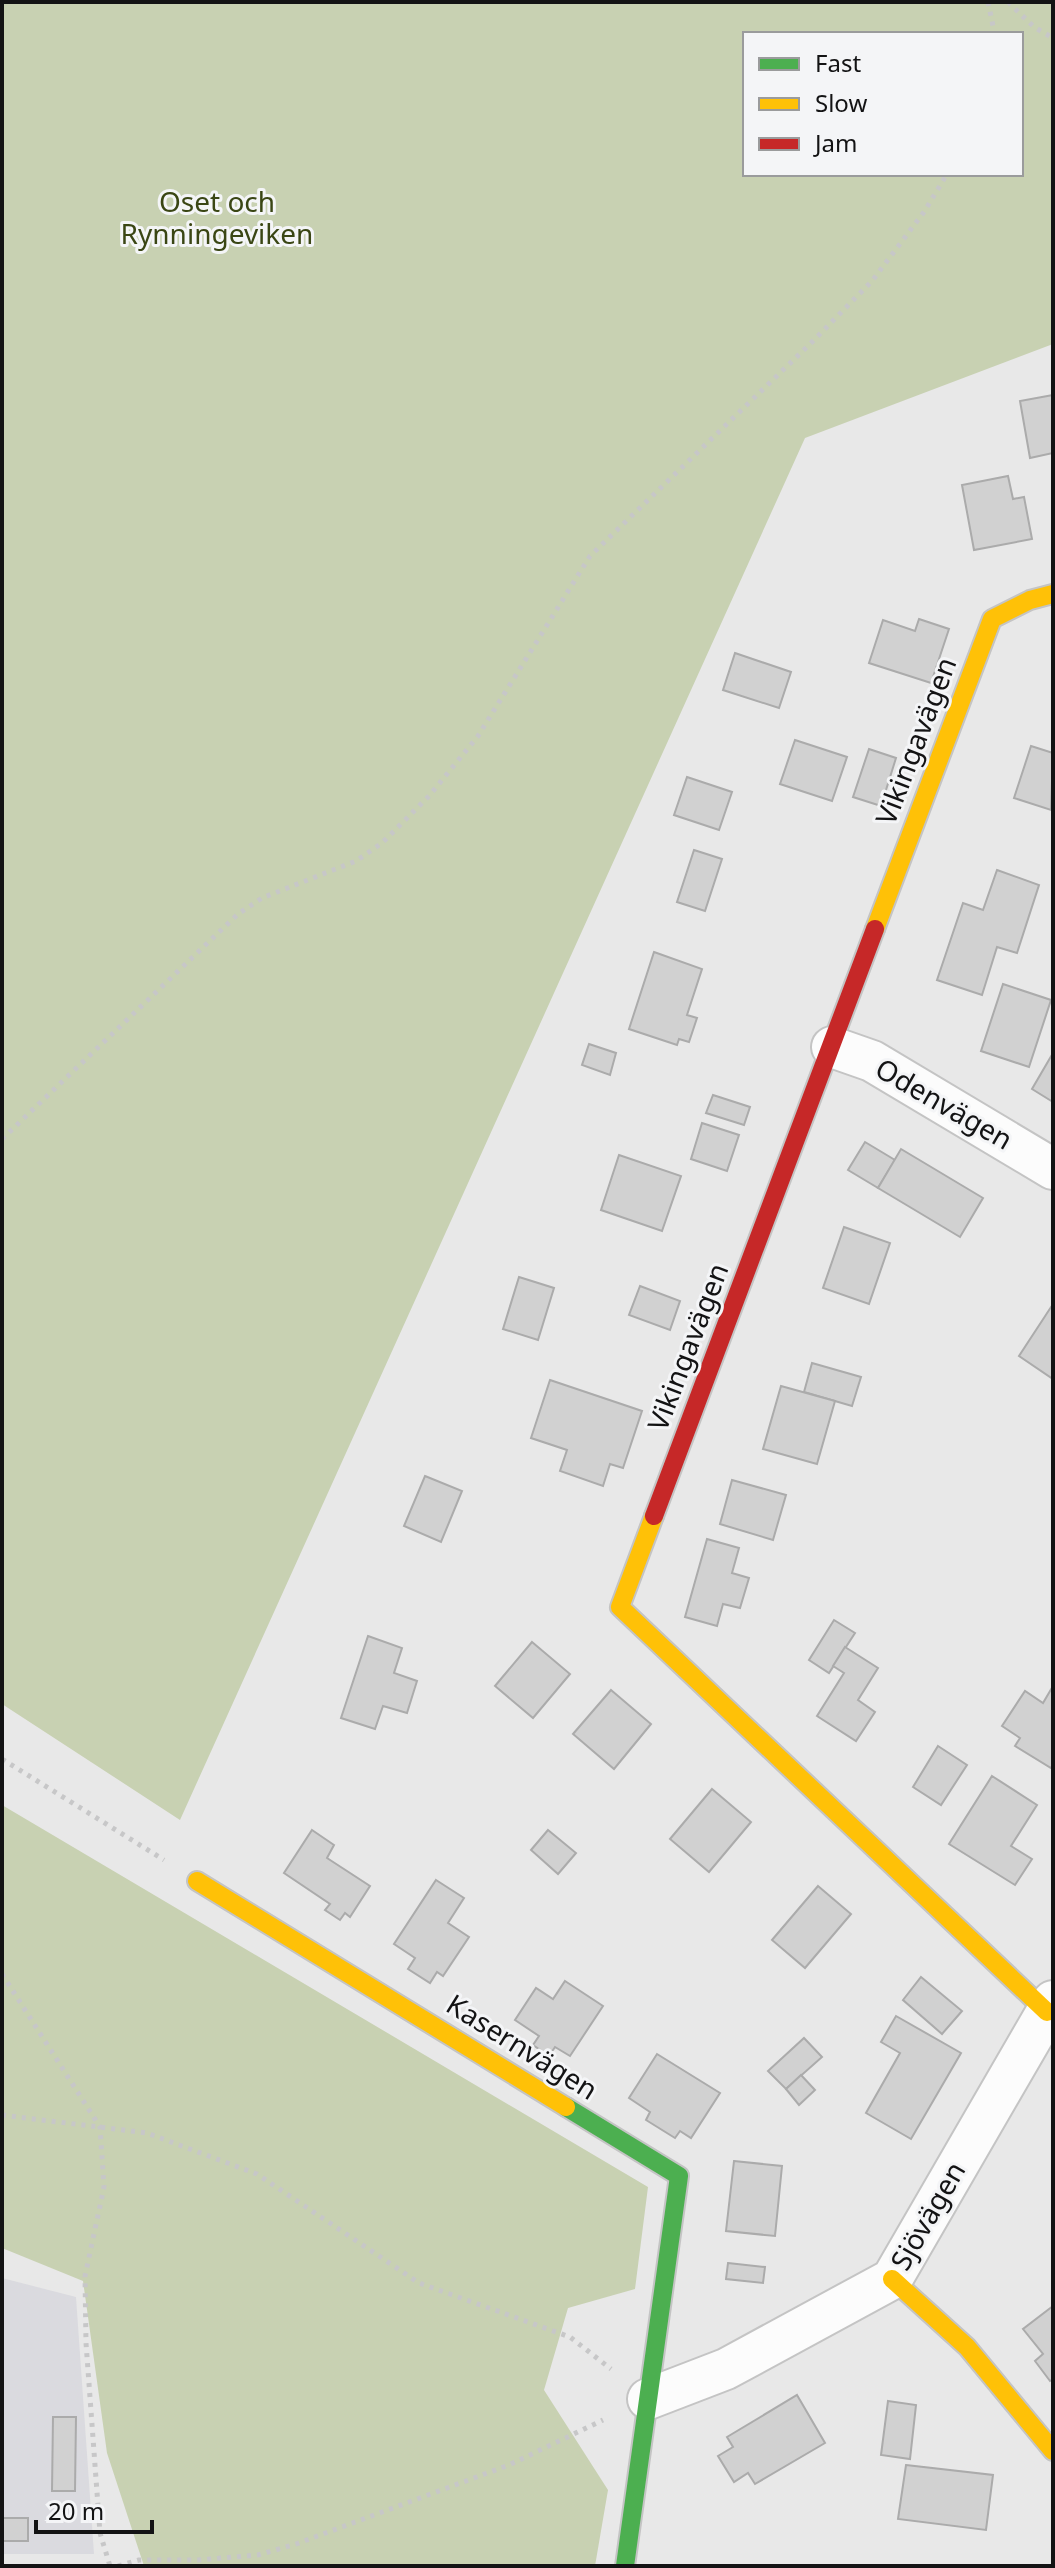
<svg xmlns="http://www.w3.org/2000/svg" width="1055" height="2568" font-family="'Noto Sans',sans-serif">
<rect width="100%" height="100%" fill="#e8e8e8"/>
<path fill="#dadadf" d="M2,2278l74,19 18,257h-92z"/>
<g fill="#c8d1b2" fill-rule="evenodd">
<path d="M2,2h1051v342l-248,94 -625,1382 -178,-116zM745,34h276v140h-276z"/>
<path d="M2,1805l646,382 -13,102 -67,19 -24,82 64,100 -13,76h-451l-37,-113 -24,-172 -81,-33z"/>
</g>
<g fill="#d1d1d1" stroke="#ababab" stroke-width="2">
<path d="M1053,395v58l-23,5 -10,-57z"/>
<path d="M1008,476l5,23 11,-2 8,42 -58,11 -12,-65z"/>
<path d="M919,619l30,10 -18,54 -62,-20 14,-43 32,11z"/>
<path d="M735,653l56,19 -12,36 -56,-18z"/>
<path d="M795,740l52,17 -15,44 -52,-17z"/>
<path d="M1031,746l22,7 -2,57 -37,-12z"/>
<path d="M869,749l27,9 -15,48 -28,-9z"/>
<path d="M687,777l45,15 -13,38 -45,-15z"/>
<path d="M694,850l28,9 -17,52 -28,-9z"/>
<path d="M997,870l42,15 -22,68 -20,-6 -15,48 -45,-15 26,-77 20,7z"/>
<path d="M654,952l48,17 -15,46 10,3 -8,24 -10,-3 -2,6 -48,-16z"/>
<path d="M1003,984l48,16 -22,67 -48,-16z"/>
<path d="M589,1044l27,9 -6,22 -28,-10z"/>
<path d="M1053,1053v49l-21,-13z"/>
<path d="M713,1095l37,12 -6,18 -38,-12z"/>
<path d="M702,1123l37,12 -12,36 -36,-12z"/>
<path d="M865,1142l30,18 -17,28 -30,-18z"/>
<path d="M901,1149l82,49 -23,39 -82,-49z"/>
<path d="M619,1155l62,21 -19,55 -61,-21z"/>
<path d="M844,1227l46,16 -21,61 -46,-16z"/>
<path d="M519,1277l35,11 -16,52 -35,-11z"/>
<path d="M640,1286l40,15 -10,29 -41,-15z"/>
<path d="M1053,1304v75l-34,-23z"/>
<path d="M812,1363l49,14 -9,29 -48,-14z"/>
<path d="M550,1380l92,31 -19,57 -13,-4 -7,22 -43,-15 7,-21 -36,-12z"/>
<path d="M781,1386l54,15 -18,63 -54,-15z"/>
<path d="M425,1476l37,15 -21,51 -37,-16z"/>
<path d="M732,1480l54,15 -13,45 -53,-16z"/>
<path d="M707,1539l32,9 -7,25 17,5 -9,30 -17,-4 -6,22 -32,-9z"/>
<path d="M834,1620l21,13 -26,40 -20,-13z"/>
<path d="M368,1636l34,12 -8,25 23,8 -10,32 -24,-7 -8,23 -34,-11z"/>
<path d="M532,1642l38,32 -37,44 -38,-32z"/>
<path d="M845,1647l33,21 -20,32 17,12 -19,29 -39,-25 27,-43 -11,-7z"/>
<path d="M1053,1686v78l-2,4 -36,-22 5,-8 -18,-12 23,-35 18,12z"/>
<path d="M611,1690l40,34 -37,45 -41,-35z"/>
<path d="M938,1746l29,19 -26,40 -28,-18z"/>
<path d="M992,1776l45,29 -26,41 21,13 -17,26 -66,-41z"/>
<path d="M712,1789l39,33 -42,50 -39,-33z"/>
<path d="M312,1830l22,15 -7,13 43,28 -20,31 -5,-4 -5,7 -15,-10 5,-6 -46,-31z"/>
<path d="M548,1830l28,23 -18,21 -27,-24z"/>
<path d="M436,1880l28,18 -16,25 21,14 -26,39 -6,-4 -7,11 -22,-14 7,-11 -21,-14z"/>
<path d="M818,1886l33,28 -46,54 -33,-28z"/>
<path d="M921,1977l41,34 -20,23 -39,-34z"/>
<path d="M565,1981l38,25 -33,50 -15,-9 -6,9 -16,-11 6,-9 -24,-16 21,-32 17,11z"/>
<path d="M896,2016l65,37 -50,86 -45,-26 34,-60 -19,-11z"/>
<path d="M804,2038l18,19 -36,32 -18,-18z"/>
<path d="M657,2054l63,39 -29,45 -11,-7 -5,7 -29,-18 4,-8 -21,-14z"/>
<path d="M801,2075l14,15 -16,15 -13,-16z"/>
<path d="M734,2161l48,5 -7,70 -49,-5z"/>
<path d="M728,2263l37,4 -2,16 -37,-4z"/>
<path d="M1053,2306v73l-3,2 -15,-20 8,-7 -20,-25z"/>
<path d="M797,2395l28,48 -70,41 -7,-11 -14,9 -16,-26 15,-9 -6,-10z"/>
<path d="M888,2401l28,4 -6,54 -29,-4z"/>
<path d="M53,2417h23l-1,74h-23z"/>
<path d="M906,2465l87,10 -7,55 -88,-11z"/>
<rect x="2" y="2518" width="26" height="23"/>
</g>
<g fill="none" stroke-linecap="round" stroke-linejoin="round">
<g stroke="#c4c4c4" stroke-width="44">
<g id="street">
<path d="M832,1047l40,14 181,108"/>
<path d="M648,2399l78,-30 166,-90 161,-278"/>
</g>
</g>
<g stroke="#c4c4c4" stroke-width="22">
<path id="fast" d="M566,2107l113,69 -54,390"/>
</g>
<g stroke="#c4c4c4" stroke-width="22">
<g id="slow">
<path d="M875,929l117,-310 38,-19 23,-6"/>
<path d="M654,1516l-34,91 427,405"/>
<path d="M197,1881l369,226"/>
<path d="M892,2279l75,68 86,104"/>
</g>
</g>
<g stroke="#c4c4c4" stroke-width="22">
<path id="jam" d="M654,1516l221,-587"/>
</g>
<g stroke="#c7c7c8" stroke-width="5" stroke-dasharray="4 6" stroke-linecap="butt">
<path d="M988,2l5,24 -1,8"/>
<path d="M1008,2l26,25 19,11"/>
<path d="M2,1139l236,-225 24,-16 94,-37 26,-18 47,-47 49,-60 112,-180 221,-213 61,-62 52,-69 23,-38"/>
<path d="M2,1759l162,101"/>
<path d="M2,1974l98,153 4,60 -19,89 1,67 14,190 10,33"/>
<path d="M2,2115l145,18 110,41 162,109 151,54 41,32"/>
<path d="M118,2566l21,-6h59l60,-5 38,-11 213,-79 94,-45"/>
</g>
<use href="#street" stroke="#fcfcfc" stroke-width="40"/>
<use href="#fast" stroke="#4caf50" stroke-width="18"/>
<use href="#slow" stroke="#ffc107" stroke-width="18"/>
<use href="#jam" stroke="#c62828" stroke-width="18"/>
</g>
<g text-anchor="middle" stroke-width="6" stroke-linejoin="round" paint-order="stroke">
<g font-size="28" fill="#3a4614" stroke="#f4f5f7">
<text x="217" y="212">Oset och<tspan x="217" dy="32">Rynningeviken</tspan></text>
</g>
<g font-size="28" fill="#131314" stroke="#f4f5f7">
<text transform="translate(916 741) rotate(-69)" y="10">Vikingavägen</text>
<text transform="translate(944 1104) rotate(30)" y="10">Odenvägen</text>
<text transform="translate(688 1347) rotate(-69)" y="10">Vikingavägen</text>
<text transform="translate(522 2047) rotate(32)" y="10">Kasernvägen</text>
<text transform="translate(928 2216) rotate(-60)" y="10">Sjövägen</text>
</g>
</g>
<rect width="1055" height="2568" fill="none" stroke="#131314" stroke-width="8"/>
<rect x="743" y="32" width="280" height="144" fill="#f4f5f7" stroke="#9a9b9c" stroke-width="2"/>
<rect x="759" y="58" width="40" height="12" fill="#4caf50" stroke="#9a9b9c" stroke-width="2"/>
<text x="815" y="72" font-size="24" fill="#131314">Fast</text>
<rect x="759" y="98" width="40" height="12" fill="#ffc107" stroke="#9a9b9c" stroke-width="2"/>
<text x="815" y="112" font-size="24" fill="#131314">Slow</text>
<rect x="759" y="138" width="40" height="12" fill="#c62828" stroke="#9a9b9c" stroke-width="2"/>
<text x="815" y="152" font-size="24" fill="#131314">Jam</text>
<path d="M36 2520v12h116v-12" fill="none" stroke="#131314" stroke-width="4"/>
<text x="48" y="2520" font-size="24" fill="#131314" stroke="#f4f5f7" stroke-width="6" paint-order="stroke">20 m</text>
</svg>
